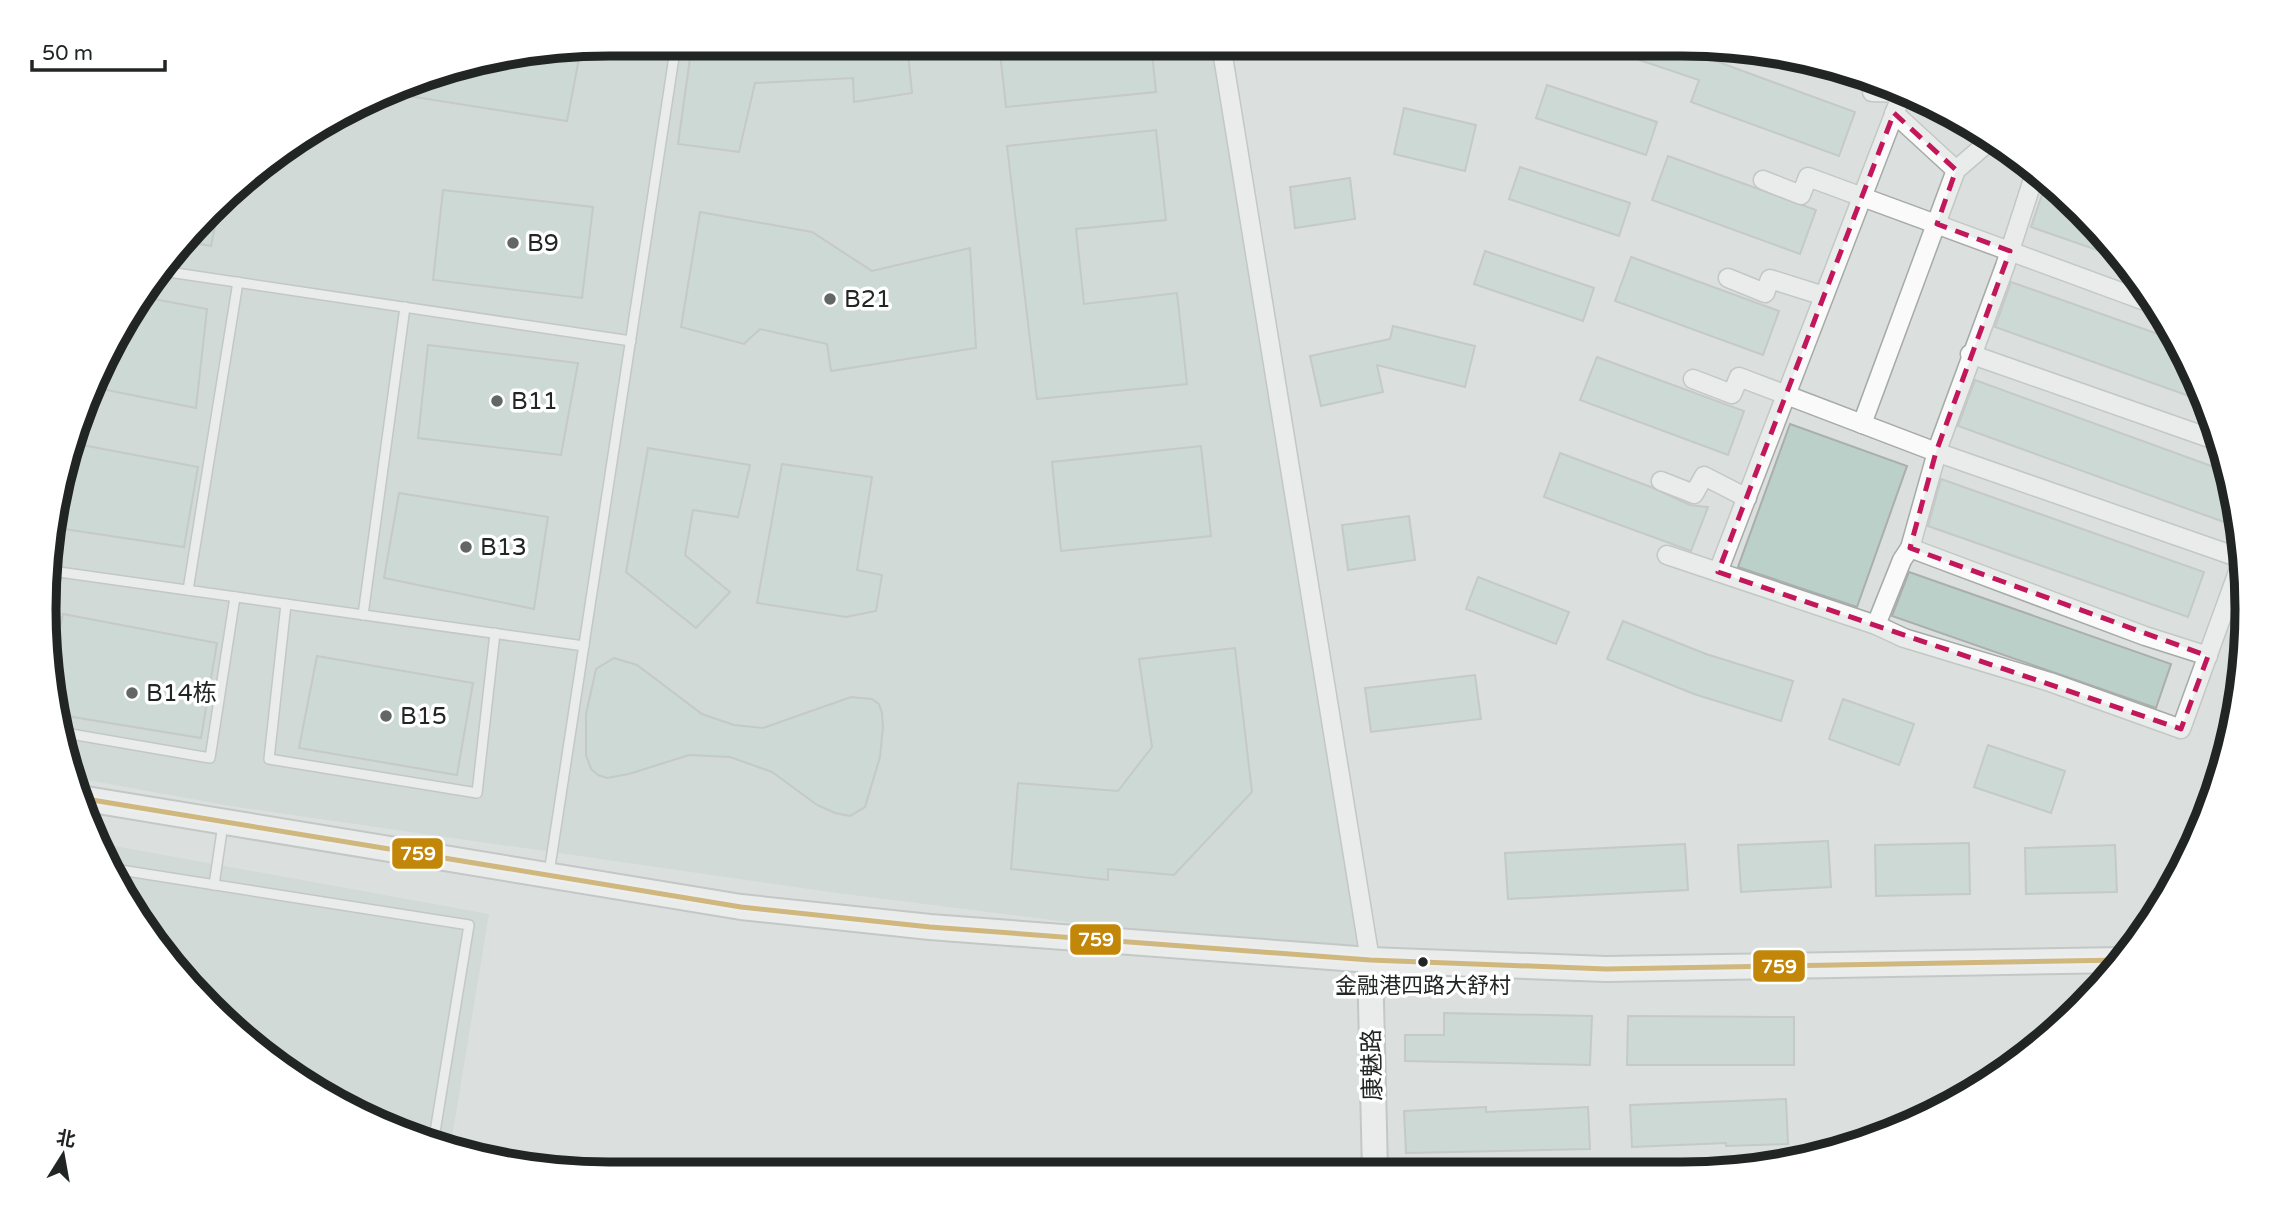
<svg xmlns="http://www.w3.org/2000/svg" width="2291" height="1218" font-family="'Varela Round','Noto Sans SC',sans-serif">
<rect width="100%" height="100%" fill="#dbe0de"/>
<g fill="#c6d2ce">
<path d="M609,44h616l145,916 -533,-67 -607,-87 -154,-28 -31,-132 18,-183 76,-168 126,-134 162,-87z"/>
<path d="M98,843l391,71 -39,236 -91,-34 -94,-58 -81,-76z"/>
</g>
<g fill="#bcd0ca" stroke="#aaaeac" stroke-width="2">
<path d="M692,44h215l5,49 -58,9 -1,-24 -98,5 -16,69 -61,-8z"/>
<path d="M999,44h152l5,48 -150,15z"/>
<path d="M1601,45h89l-2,6 167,61 -16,44 -148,-54 8,-22 -98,-33z"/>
<path d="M581,48l-14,73 -159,-25 3,-14 16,-8z"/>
<path d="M1547,85l110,37 -11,33 -110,-37z"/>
<path d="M1404,108l72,17 -11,46 -71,-17z"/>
<path d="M1156,130l10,90 -90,9 8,75 93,-11 10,91 -150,15 -30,-253z"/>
<path d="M1668,156l148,54 -16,44 -148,-54z"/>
<path d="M1520,167l110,36 -11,33 -110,-37z"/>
<path d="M1350,178l5,41 -60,9 -5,-41z"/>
<path d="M2047,180l60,57 16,22 -92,-32z"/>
<path d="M443,190l150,17 -11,91 -149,-18z"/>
<path d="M218,211l-7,35 -22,-4 12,-14z"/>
<path d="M700,212l112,20 60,39 98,-23 6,100 -145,23 -4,-27 -67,-15 -16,15 -63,-17z"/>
<path d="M1485,251l109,37 -11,33 -109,-37z"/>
<path d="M1631,257l148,54 -16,44 -148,-54z"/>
<path d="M2011,282l167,59 28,61 -211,-75z"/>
<path d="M138,296l69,13 -11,99 -99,-20z"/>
<path d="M1393,326l82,20 -10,41 -88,-22 6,27 -62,14 -11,-50 80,-17z"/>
<path d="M428,345l150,18 -17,92 -143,-17z"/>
<path d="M1597,357l147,54 -16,44 -148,-55z"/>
<path d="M1975,380l253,92 5,24 -9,26 -266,-96z"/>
<path d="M1790,424l117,42 -50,141 -119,-40z"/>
<path d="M72,443l126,24 -14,80 -127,-19 6,-65z"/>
<path d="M1201,446l10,90 -150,15 -9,-89z"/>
<path d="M648,448l102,17 -12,52 -45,-7 -8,45 45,37 -34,36 -70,-56z"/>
<path d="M1560,453l91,34 39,18 18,2 -17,44 -147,-54z"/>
<path d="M782,464l90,13 -15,93 25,5 -6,36 -30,6 -89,-14z"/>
<path d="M1941,479l263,93 -16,45 -260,-91z"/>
<path d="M399,493l149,24 -14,92 -150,-31z"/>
<path d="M1409,516l6,44 -67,10 -6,-45z"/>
<path d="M1909,572l262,92 -15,44 -264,-92z"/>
<path d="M1478,577l91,35 -13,32 -90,-35z"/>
<path d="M63,614l154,29 -16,95 -140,-23 -10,-44z"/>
<path d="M1623,621l83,33 87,27 -12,40 -87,-27 -87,-35z"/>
<path d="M1235,648l17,144 -78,83 -66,-6v11l-97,-11 7,-86 100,8 34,-44 -13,-88z"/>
<path d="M317,656l156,27 -16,92 -158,-27z"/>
<path d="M614,658l23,7 65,49 32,11 29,3 88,-31 21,2 7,5 3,9 1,14 -3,30 -15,50 -15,9 -15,-3 -18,-8 -45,-33 -42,-15 -41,-2 -60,19 -22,4 -9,-3 -7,-6 -5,-14v-41l10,-45z"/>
<path d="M1475,675l6,44 -110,13 -6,-44z"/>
<path d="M1843,699l71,25 -15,41 -70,-26z"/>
<path d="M1988,745l77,26 -14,42 -77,-26z"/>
<path d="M1828,841l3,46 -90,5 -3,-47z"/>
<path d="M1969,843l1,51 -94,2 -1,-51z"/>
<path d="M1685,844l3,46 -180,9 -3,-46z"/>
<path d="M2115,845l2,47 -91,2 -1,-46z"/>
<path d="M1444,1013l148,3 -2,49 -185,-4v-26h39z"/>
<path d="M1628,1016l166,1v48h-167z"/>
<path d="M1786,1099l2,45 -62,2v-3l-94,4 -2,-42z"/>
<path d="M1486,1107v5l102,-5 2,42 -184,4 -2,-42z"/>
</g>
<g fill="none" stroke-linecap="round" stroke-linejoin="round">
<g stroke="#a6aaa9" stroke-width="12">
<g id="lane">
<path d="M162,271l469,70"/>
<path d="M52,571l532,75"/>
<path d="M188,590l50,-308"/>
<path d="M286,604l-17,155 208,34 18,-160"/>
<path d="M363,615l42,-308"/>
<path d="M65,733l145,25 25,-161"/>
<path d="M114,869l355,56 -36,219"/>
<path d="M549,873l127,-829"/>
<path d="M214,885l9,-61"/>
</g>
</g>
<g stroke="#a6aaa9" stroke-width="21">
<g id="street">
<path d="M1221,44l149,916"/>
<path d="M1872,92l30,1"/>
<path d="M1894,113l62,57"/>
<path d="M1763,180l38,15 7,-18 348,128"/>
<path d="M1728,278l37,15 5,-14 54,17"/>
<path d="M1970,354l251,88"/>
<path d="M1693,379l39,15 7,-17 197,75 307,107"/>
<path d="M1862,424l94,-254 36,-31"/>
<path d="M1661,481l33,13 10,-18 43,22"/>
<path d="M1910,548l235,88 63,20"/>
<path d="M1667,555l209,70 28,13 146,44 131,47 62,-171"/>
<path d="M1718,572l185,-481"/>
<path d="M1876,625l26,-65 8,-12 29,-103 66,-179 31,-96"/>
</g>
</g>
<g stroke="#a6aaa9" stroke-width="28">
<g id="secondary">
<path d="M80,798l661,109 189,20 440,33 236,9 516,-9"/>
<path d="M1370,960l5,211"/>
</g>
</g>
<use href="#lane" stroke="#fafafa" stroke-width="9"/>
<use href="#street" stroke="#fafafa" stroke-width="18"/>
<use href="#secondary" stroke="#fafafa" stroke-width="24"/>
<g stroke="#fff" stroke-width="10">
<path id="bus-1" d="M80,798l661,109 189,20 440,33 236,9 515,-9"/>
</g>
<use href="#bus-1" stroke="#c28609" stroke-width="5"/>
</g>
<path d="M0 0H2291V1218H0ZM1894,113l62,57 -19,54 73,27 -74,201 -26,96 298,108 -27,73 -463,-157z" fill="#dbe0de" fill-opacity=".55" fill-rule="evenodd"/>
<path fill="none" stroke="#c2185b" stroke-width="5" stroke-dasharray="14 9" stroke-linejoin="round" d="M1894,113l62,57 -19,54 73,27 -74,201 -26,96 298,108 -27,73 -463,-157z"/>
<g fill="#626665" stroke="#fff" stroke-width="2.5">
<circle cx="513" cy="243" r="7"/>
<circle cx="830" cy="299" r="7"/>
<circle cx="497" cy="401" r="7"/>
<circle cx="466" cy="547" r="7"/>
<circle cx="132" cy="693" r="7"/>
<circle cx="386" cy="716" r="7"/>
</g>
<circle fill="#212524" stroke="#fff" stroke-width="2.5" cx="1423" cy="962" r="6"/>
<g text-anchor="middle" stroke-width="7" stroke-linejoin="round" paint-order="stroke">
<g font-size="22" fill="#212524" stroke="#fff">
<text x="1423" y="993">金融港四路大舒村</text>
</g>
<g font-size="24" fill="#212524" stroke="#fff" text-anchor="start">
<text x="527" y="251">B9</text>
<text x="844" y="307">B21</text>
<text x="511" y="409">B11</text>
<text x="480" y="555">B13</text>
<text x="146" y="701">B14栋</text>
<text x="400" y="724">B15</text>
</g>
<g font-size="24" fill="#212524" stroke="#fff">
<text transform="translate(1372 1065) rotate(-91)" y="8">康魅路</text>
</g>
</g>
<path d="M0 0H2291V1218H0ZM609 56H1682A553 553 0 0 1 2235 609V609A553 553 0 0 1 1682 1162H609A553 553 0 0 1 56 609V609A553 553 0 0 1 609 56Z" fill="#fff" fill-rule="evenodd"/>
<path fill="none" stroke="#212524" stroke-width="9" d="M609 56H1682A553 553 0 0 1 2235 609V609A553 553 0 0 1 1682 1162H609A553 553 0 0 1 56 609V609A553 553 0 0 1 609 56Z"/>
<g stroke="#fff" stroke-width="2.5">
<rect x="391" y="837" width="53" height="33" rx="7" fill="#c28609"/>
<rect x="1069" y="923" width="53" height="33" rx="7" fill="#c28609"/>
<rect x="1752" y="949" width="54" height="34" rx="7" fill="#c28609"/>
</g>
<g font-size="19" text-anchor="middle" font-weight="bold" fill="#fff">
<text x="418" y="860">759</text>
<text x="1096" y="946">759</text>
<text x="1779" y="973">759</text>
</g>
<g transform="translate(63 1155) rotate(11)" stroke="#ffffff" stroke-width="5" paint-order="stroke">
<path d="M0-5L12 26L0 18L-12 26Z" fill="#212524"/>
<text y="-10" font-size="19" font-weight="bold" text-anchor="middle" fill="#212524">北</text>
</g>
<path d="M32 60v10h133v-10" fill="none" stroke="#212524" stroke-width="3.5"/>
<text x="42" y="60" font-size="21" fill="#212524" stroke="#ffffff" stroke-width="5" paint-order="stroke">50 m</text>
</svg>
